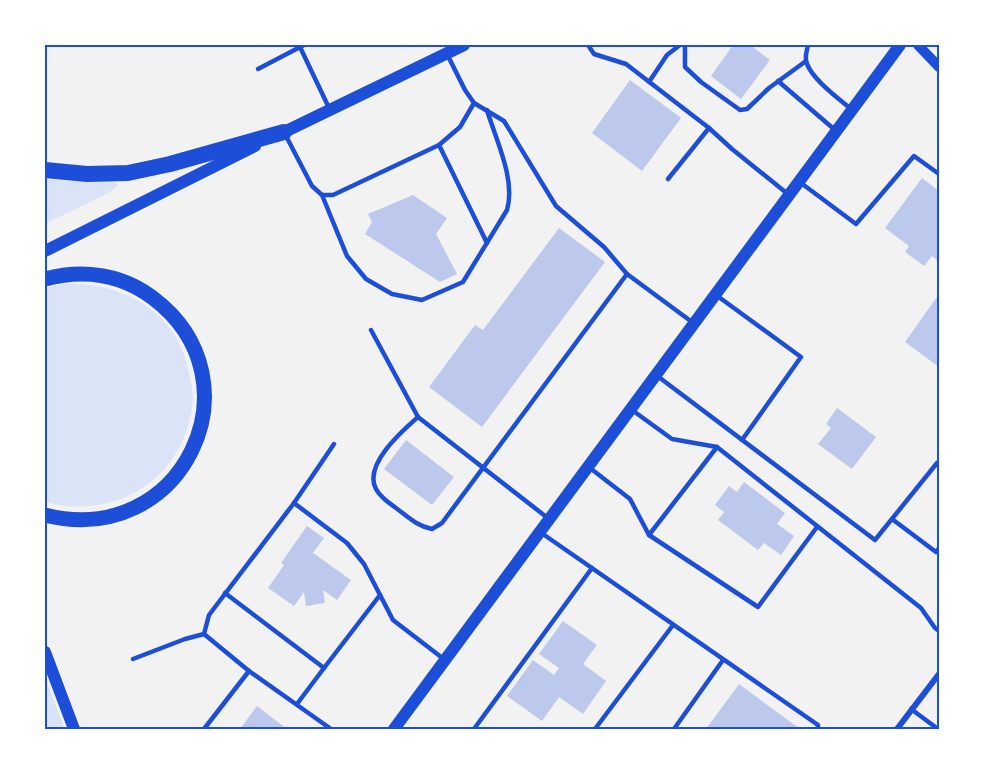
<svg xmlns="http://www.w3.org/2000/svg" width="984" height="774" font-family="'IBM Plex Sans',sans-serif">
<rect width="100%" height="100%" fill="#f2f2f2"/>
<g fill="#dbe4f7">
<path d="M45,179l39,3 28,-1 6,4 -8,7 -65,32z"/>
<path d="M63,284c58,-3 116,28 126,89 2,9 4,19 4,27 -7,77 -75,121 -148,102v-214z"/>
<path d="M45,677l20,52h-20z"/>
</g>
<g fill="#bdc9ec">
<path d="M733,45h17l20,15 -29,39 -30,-23z"/>
<path d="M630,80l51,38 -39,53 -50,-38z"/>
<path d="M922,178l17,13v71l-7,-6 -8,10 -19,-14 4,-6 -24,-18z"/>
<path d="M413,195l34,23 -11,16 21,40 -17,8 -75,-48 7,-12 -4,-8z"/>
<path d="M559,228l46,34 -123,165 -53,-40 46,-62 8,5z"/>
<path d="M939,294v73l-34,-25z"/>
<path d="M837,408l39,29 -24,32 -34,-25 13,-16 -5,-4z"/>
<path d="M406,440l48,37 -22,28 -48,-36z"/>
<path d="M744,482l41,31 -8,11 17,12 -13,19 -17,-12 -6,7 -40,-30 6,-8 -9,-7 14,-19 8,6z"/>
<path d="M307,526l17,12 -11,15 38,27 -14,20 -14,-10 2,13 -19,3 -2,-14 -10,14 -26,-18 16,-23 -3,-2z"/>
<path d="M563,621l34,24 -14,19 23,17 -23,33 -24,-17 -17,24 -35,-25 26,-36 21,15 5,-7 -20,-14z"/>
<path d="M739,684l61,45h-94z"/>
<path d="M257,706l30,23h-47z"/>
</g>
<g fill="none" stroke-linecap="round" stroke-linejoin="round">
<g stroke="#1d4ed8" stroke-width="4.5">
<path d="M588,45l6,9 32,10 83,64 23,21 57,46"/>
<path d="M685,45v22l16,15 39,28 7,-1 22,-21 37,-27"/>
<path d="M808,45c-1,6 -4,12 -1,19 7,17 31,34 45,46"/>
<path d="M300,47l30,63"/>
<path d="M447,54l18,36 9,13 30,18 52,85 48,41 23,27 65,48"/>
<path d="M258,69l46,-24"/>
<path d="M778,81l57,49"/>
<path d="M649,82l18,-27 13,-10"/>
<path d="M286,136l26,50 10,9 25,61 19,23 26,15 30,6 41,-18 44,-72c9,-30 -11,-70 -20,-100"/>
<path d="M439,145l48,98"/>
<path d="M668,179l41,-51"/>
<path d="M801,183l55,41 58,-68 25,18"/>
<path d="M322,195h11l106,-50 21,-18 14,-24"/>
<path d="M716,295l85,62 -59,83"/>
<path d="M371,330l47,87 131,102"/>
<path d="M656,375l219,165 62,-77 2,2"/>
<path d="M632,410l40,29 45,8 204,161 14,20 4,3"/>
<path d="M418,417c-16,14 -55,48 -42,72 4,8 13,14 20,19 12,9 21,18 36,21l10,-6 185,-249"/>
<path d="M334,444l-40,59 53,40 17,21 29,56 52,40"/>
<path d="M590,468l40,31 19,36 109,72 59,-80"/>
<path d="M892,519l44,33 3,-4"/>
<path d="M540,532l278,193v4"/>
<path d="M649,535l68,-88"/>
<path d="M225,593l99,75 -27,36"/>
<path d="M204,634l5,-19 85,-112"/>
<path d="M133,659l52,-20 19,-5 45,37 82,58"/>
<path d="M324,668l56,-73"/>
<path d="M911,709l27,20"/>
<path d="M204,729l45,-58"/>
<path d="M474,729l118,-161"/>
<path d="M595,729l78,-104"/>
<path d="M674,729l49,-69"/>
</g>
<path stroke="#1d4ed8" stroke-width="6" d="M897,729l42,-55"/>
<path stroke="#1d4ed8" stroke-width="10" d="M918,45l21,22"/>
<g stroke="#1d4ed8" stroke-width="12">
<path d="M276,136l188,-91"/>
<path d="M45,251l210,-105"/>
<path d="M45,652l29,77"/>
<path d="M394,729l506,-684"/>
</g>
<path stroke="#1d4ed8" stroke-width="15" d="M45,279c38,-10 76,-5 108,19 110,83 29,252 -108,217"/>
<path stroke="#1d4ed8" stroke-width="16" d="M45,170l42,4 41,-1 42,-9 114,-32"/>
</g>
<rect width="984" height="774" fill="none" stroke="#ffffff" stroke-width="93"/>
<rect x="46" y="46" width="892" height="682" fill="none" stroke="#1d4ed8" stroke-width="2"/>
</svg>
